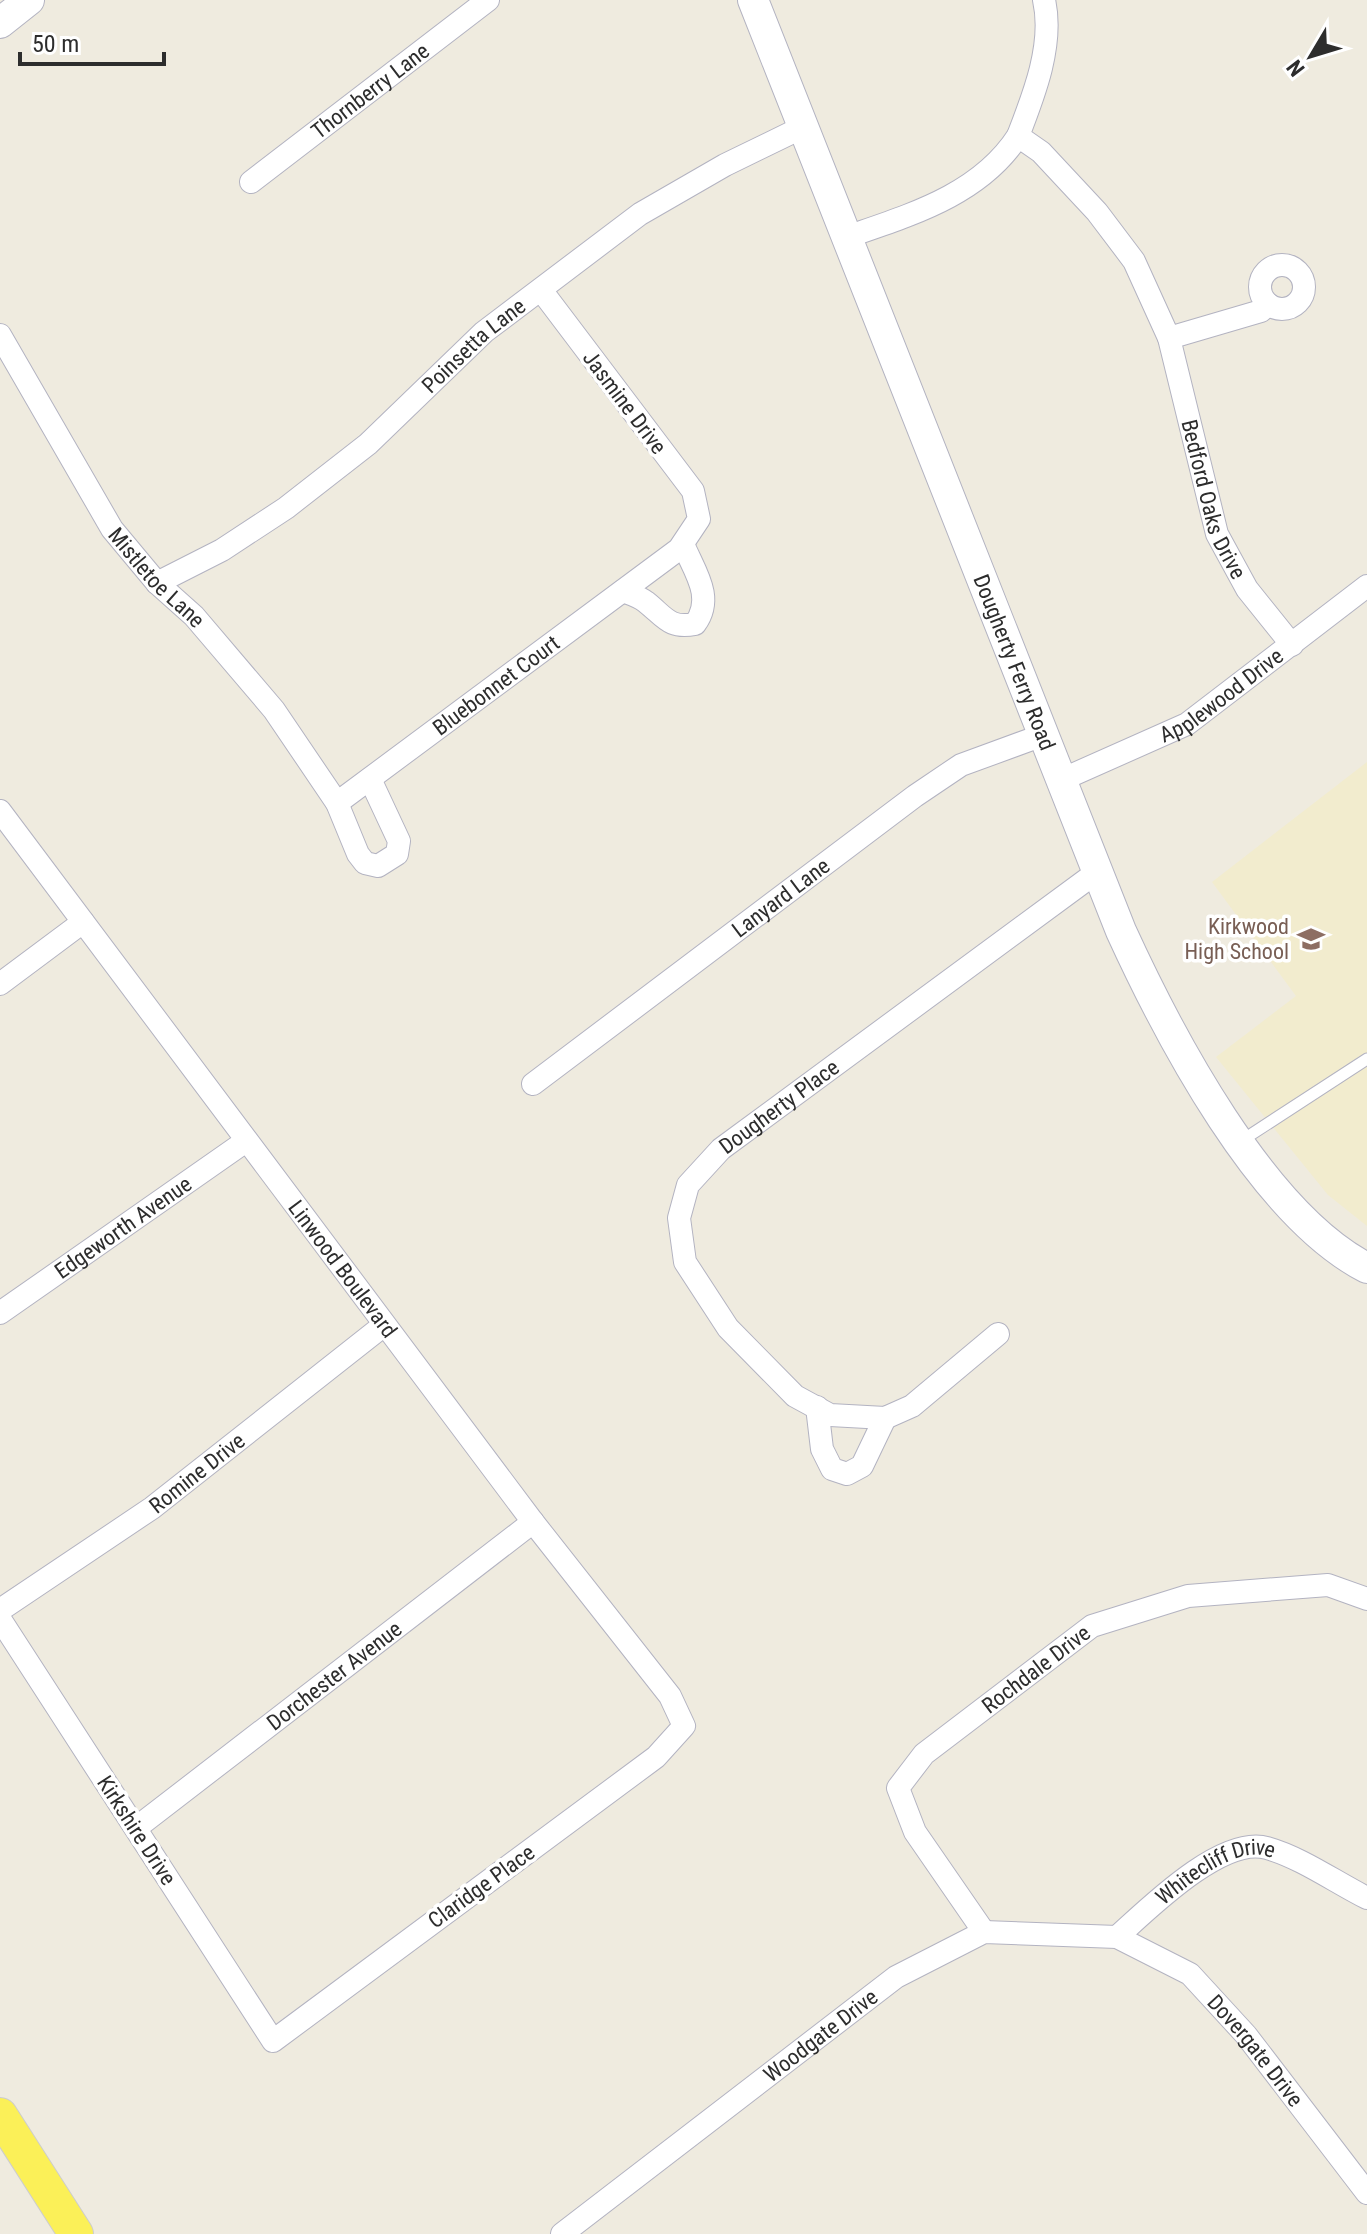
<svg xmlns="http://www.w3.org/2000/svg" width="1367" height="2234" font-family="'Roboto Condensed',sans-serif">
<rect width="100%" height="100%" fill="#efebdf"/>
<path fill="#f2ecce" d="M1367,762v464l-39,-31 -112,-138 80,-61 -84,-114z"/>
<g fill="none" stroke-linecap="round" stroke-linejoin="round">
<g stroke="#b3b3c1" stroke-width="13">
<path id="lane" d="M1241,1141l126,-82"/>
</g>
<g stroke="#b3b3c1" stroke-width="24">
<g id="street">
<path id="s1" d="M1044,0c10,44 -10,95 -26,136l23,16 56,60 37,49 35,77 48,196 30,55 45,56"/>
<path id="s2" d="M251,182l237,-182"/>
<path d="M847,237c63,-22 133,-42 171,-101"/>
<circle cx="1282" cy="287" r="22"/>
<path id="s3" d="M0,335l112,194 45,54 37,33 80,94 63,93 21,51 7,9 13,3 19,-12 2,-13 -29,-62"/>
<path d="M1169,338l92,-27 7,-7"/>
<path id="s4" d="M157,583l65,-33 64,-42 82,-64 116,-112 156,-118 85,-49 78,-38"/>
<path d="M623,591c8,3 17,6 23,11 19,15 23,27 49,22 20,-27 -1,-53 -12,-80"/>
<path id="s5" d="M1061,780l126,-56 180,-138"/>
<path id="s6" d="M337,803l342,-254 20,-30 -6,-28 -152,-201"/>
<path id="s7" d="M0,811l533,711 137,174 14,30 -28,31 -383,284 -273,-422"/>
<path d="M0,984l83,-62"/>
<path id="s8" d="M533,1084l382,-288 46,-31 82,-30"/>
<path id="s9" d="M0,1313l246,-172"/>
<path id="s10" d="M998,1334l-86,72 -27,12 -55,-3 -35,-19 -67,-68 -43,-66 -6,-44 9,-33 33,-36 376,-277"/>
<path d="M817,1407l5,42 10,20 15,5 15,-8 23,-48"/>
<path id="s11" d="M0,1610l152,-102 232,-183"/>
<path id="s12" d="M136,1828l397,-306"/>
<path id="s13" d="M984,1932l-69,-100 -17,-44 26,-34 168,-128 96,-30 140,-11 39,14"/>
<path id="s14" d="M1117,1937c31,-28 105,-102 150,-89 35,10 68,34 100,50"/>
<path id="s15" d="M562,2234l334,-257 88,-45 133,5 73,37 56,61 121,158"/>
</g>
</g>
<g stroke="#b3b3c1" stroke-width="32">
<g id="secondary">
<path id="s16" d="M753,0l368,931c48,105 141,283 246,337"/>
<path d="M0,23l29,-23"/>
</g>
</g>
<g stroke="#cdcdcd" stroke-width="36">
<path id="primary" d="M0,2115l76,119"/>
</g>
<use href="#lane" stroke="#fff" stroke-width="11"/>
<use href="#street" stroke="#fff" stroke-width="22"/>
<use href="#secondary" stroke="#fff" stroke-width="30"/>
<use href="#primary" stroke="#fbf058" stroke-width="34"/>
</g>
<defs>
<g id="school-bare" transform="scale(2.16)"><path d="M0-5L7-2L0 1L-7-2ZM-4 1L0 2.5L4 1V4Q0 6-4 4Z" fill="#8d6e63" stroke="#fff" stroke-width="2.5" paint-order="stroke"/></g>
</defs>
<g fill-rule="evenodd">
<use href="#school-bare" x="1311" y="939"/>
</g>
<g text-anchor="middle" stroke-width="7" stroke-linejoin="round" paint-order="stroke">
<g font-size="22" fill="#2d2d2d" stroke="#fff">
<text dy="8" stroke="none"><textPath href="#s2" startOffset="150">Thornberry Lane</textPath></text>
<text dy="8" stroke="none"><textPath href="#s4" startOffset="398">Poinsetta Lane</textPath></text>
<text transform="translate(625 402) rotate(53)" y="8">Jasmine Drive</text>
<text dy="8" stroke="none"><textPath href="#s1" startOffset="564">Bedford Oaks Drive</textPath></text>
<text dy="8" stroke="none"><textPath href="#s3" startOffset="290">Mistletoe Lane</textPath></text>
<text dy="8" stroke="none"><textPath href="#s16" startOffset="712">Dougherty Ferry Road</textPath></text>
<text dy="8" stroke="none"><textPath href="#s6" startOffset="198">Bluebonnet Court</textPath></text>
<text dy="8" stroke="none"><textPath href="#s5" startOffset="182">Applewood Drive</textPath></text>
<text dy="8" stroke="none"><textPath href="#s8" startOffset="310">Lanyard Lane</textPath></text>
<text dy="8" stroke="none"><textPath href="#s10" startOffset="610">Dougherty Place</textPath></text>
<text dy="8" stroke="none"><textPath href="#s9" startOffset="150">Edgeworth Avenue</textPath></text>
<text dy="8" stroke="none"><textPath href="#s7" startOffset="572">Linwood Boulevard</textPath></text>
<text dy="8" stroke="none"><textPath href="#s11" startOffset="240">Romine Drive</textPath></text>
<text dy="8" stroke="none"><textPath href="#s13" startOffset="352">Rochdale Drive</textPath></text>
<text dy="8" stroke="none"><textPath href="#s12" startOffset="250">Dorchester Avenue</textPath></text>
<text transform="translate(137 1830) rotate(57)" y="8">Kirkshire Drive</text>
<text dy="8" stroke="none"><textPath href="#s14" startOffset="122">Whitecliff Drive</textPath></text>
<text transform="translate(481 1886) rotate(-36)" y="8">Claridge Place</text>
<text dy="8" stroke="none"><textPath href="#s15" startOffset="326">Woodgate Drive</textPath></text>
<text dy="8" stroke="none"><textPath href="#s15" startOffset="836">Dovergate Drive</textPath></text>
</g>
<g font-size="22" fill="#785e54" stroke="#fff" text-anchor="end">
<text x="1289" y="934">Kirkwood<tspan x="1289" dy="25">High School</tspan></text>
</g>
</g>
<g transform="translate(1311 56) rotate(232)" stroke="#ffffff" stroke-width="6" paint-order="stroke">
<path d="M0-6L14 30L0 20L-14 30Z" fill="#2d2d2d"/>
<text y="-12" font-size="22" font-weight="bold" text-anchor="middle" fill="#2d2d2d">N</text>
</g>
<path d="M20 52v12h144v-12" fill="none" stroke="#2d2d2d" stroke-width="4"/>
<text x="32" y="52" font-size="24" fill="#2d2d2d" stroke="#ffffff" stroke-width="6" paint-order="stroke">50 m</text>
</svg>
